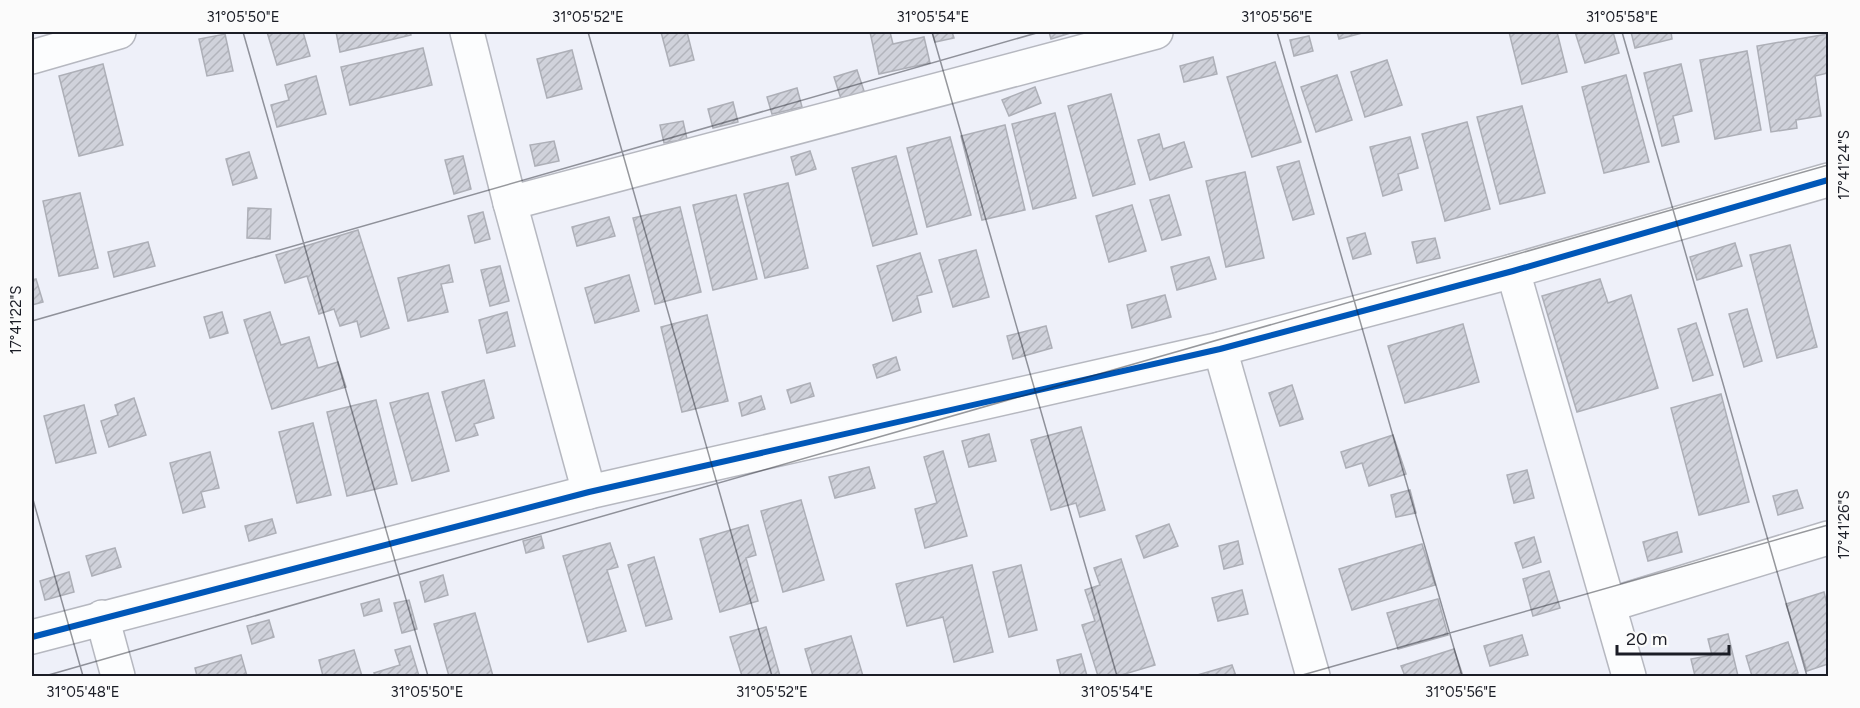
<svg xmlns="http://www.w3.org/2000/svg" width="1860" height="708" font-family="Figtree,sans-serif">
<defs>
<pattern id="building-hatch" width="6" height="6" patternUnits="userSpaceOnUse" patternTransform="scale(1.5)"><rect width="6" height="6" fill="#d0d2db"/><path d="M-1 1l2-2M0 6l6-6M5 7l2-2" fill="none" stroke="#b2b4bc"/></pattern>
</defs>
<rect width="100%" height="100%" fill="#eef0f9"/>
<g fill="url(#building-hatch)" stroke="#adafb7" stroke-width="1.5">
<path d="M267,32h36l7,24 -33,9z"/>
<path d="M336,32h74l1,3 -71,17z"/>
<path d="M661,32h26l7,28 -24,6z"/>
<path d="M870,32h20l3,12 31,-7 6,26 -51,11z"/>
<path d="M932,32h20l2,6 -19,4z"/>
<path d="M1049,32h21l1,1 -20,6z"/>
<path d="M1337,32h29l-27,7z"/>
<path d="M1509,32h48l10,40 -45,12z"/>
<path d="M1575,32h38l6,21 -34,10z"/>
<path d="M1631,32h40l1,7 -37,9z"/>
<path d="M225,34l8,37 -26,5 -8,-37z"/>
<path d="M1828,34v39l-13,3 6,40 -25,4 1,8 -26,4 -14,-86z"/>
<path d="M1309,36l4,15 -19,5 -4,-16z"/>
<path d="M423,48l9,37 -82,20 -9,-38z"/>
<path d="M572,50l10,39 -35,9 -10,-39z"/>
<path d="M1747,51l14,79 -46,9 -15,-79z"/>
<path d="M1213,57l4,17 -33,8 -4,-16z"/>
<path d="M1387,60l15,45 -37,12 -14,-45z"/>
<path d="M1275,62l26,80 -49,15 -25,-80z"/>
<path d="M103,64l20,81 -44,11 -20,-80z"/>
<path d="M1681,64l11,47 -19,5 6,26 -17,4 -18,-73z"/>
<path d="M857,70l8,24 -23,8 -8,-25z"/>
<path d="M1337,75l15,45 -36,12 -15,-45z"/>
<path d="M1626,75l23,87 -45,11 -22,-86z"/>
<path d="M316,76l10,38 -49,13 -6,-22 18,-5 -4,-15z"/>
<path d="M1035,87l6,16 -32,13 -7,-16z"/>
<path d="M797,88l5,19 -30,7 -5,-17z"/>
<path d="M1111,94l24,90 -42,12 -25,-90z"/>
<path d="M733,102l5,20 -25,6 -5,-19z"/>
<path d="M1522,106l23,87 -45,11 -23,-87z"/>
<path d="M1055,113l21,85 -43,11 -21,-85z"/>
<path d="M683,121l4,18 -23,4 -4,-18z"/>
<path d="M1467,122l23,87 -45,12 -23,-87z"/>
<path d="M1005,125l20,85 -43,10 -21,-84z"/>
<path d="M1159,134l4,15 21,-7 8,25 -42,13 -12,-40z"/>
<path d="M950,137l21,78 -44,12 -20,-79z"/>
<path d="M1410,137l8,31 -20,6 4,16 -19,6 -13,-49z"/>
<path d="M554,141l5,20 -24,5 -5,-21z"/>
<path d="M810,151l6,18 -20,6 -5,-18z"/>
<path d="M249,152l8,26 -24,7 -7,-26z"/>
<path d="M463,156l8,33 -17,5 -9,-34z"/>
<path d="M896,156l21,78 -44,12 -21,-78z"/>
<path d="M1299,161l15,53 -21,6 -16,-53z"/>
<path d="M1245,172l19,86 -38,9 -20,-86z"/>
<path d="M788,183l20,85 -43,10 -21,-84z"/>
<path d="M80,193l18,75 -39,8 -16,-75z"/>
<path d="M736,195l21,84 -44,11 -20,-85z"/>
<path d="M1169,195l12,40 -19,5 -12,-40z"/>
<path d="M1132,205l14,46 -37,11 -13,-46z"/>
<path d="M680,207l21,85 -46,12 -22,-86z"/>
<path d="M248,208l23,1 -1,30 -23,-1z"/>
<path d="M483,212l7,27 -15,4 -7,-27z"/>
<path d="M609,217l6,19 -38,10 -5,-19z"/>
<path d="M358,230l31,98 -28,9 -4,-16 -17,5 -6,-17 -15,5 -12,-38 -22,7 -9,-28z"/>
<path d="M1365,233l6,21 -18,5 -6,-21z"/>
<path d="M1435,238l5,20 -23,5 -5,-21z"/>
<path d="M148,242l7,24 -41,11 -6,-25z"/>
<path d="M1735,243l7,23 -45,14 -7,-23z"/>
<path d="M1790,245l27,102 -40,11 -27,-103z"/>
<path d="M976,250l13,47 -36,10 -14,-47z"/>
<path d="M920,253l12,39 -15,4 4,16 -28,9 -16,-55z"/>
<path d="M1209,257l7,22 -39,11 -6,-23z"/>
<path d="M449,265l4,17 -12,2 7,28 -40,9 -10,-43z"/>
<path d="M500,266l9,35 -19,5 -9,-36z"/>
<path d="M629,275l10,36 -44,12 -10,-35z"/>
<path d="M36,279l7,23 -11,3v-25z"/>
<path d="M1600,279l8,24 23,-8 27,93 -81,24 -35,-116z"/>
<path d="M1165,295l6,22 -39,11 -5,-23z"/>
<path d="M1747,309l15,52 -18,6 -15,-53z"/>
<path d="M222,312l6,21 -18,5 -6,-21z"/>
<path d="M270,312l11,33 28,-8 9,31 20,-6 8,25 -74,22 -28,-89z"/>
<path d="M507,312l8,34 -28,7 -8,-33z"/>
<path d="M707,315l21,86 -46,11 -21,-85z"/>
<path d="M1696,323l17,52 -20,6 -15,-52z"/>
<path d="M1463,324l16,58 -74,21 -17,-57z"/>
<path d="M1046,326l6,22 -39,11 -6,-23z"/>
<path d="M896,357l4,13 -23,8 -4,-13z"/>
<path d="M484,380l10,38 -20,6 4,11 -22,6 -14,-49z"/>
<path d="M810,383l4,13 -23,7 -4,-13z"/>
<path d="M1292,385l11,34 -23,7 -11,-33z"/>
<path d="M428,393l21,78 -37,10 -22,-78z"/>
<path d="M1721,394l28,108 -50,13 -28,-107z"/>
<path d="M761,396l4,13 -23,7 -3,-13z"/>
<path d="M134,398l12,37 -37,12 -8,-26 17,-6 -3,-10z"/>
<path d="M376,400l21,84 -50,12 -20,-84z"/>
<path d="M84,405l12,48 -40,10 -12,-47z"/>
<path d="M313,423l18,72 -34,8 -18,-71z"/>
<path d="M1081,427l24,83 -25,7 -4,-14 -25,7 -20,-70z"/>
<path d="M989,434l7,27 -27,6 -7,-26z"/>
<path d="M1393,435l13,39 -37,12 -7,-23 -16,5 -5,-16z"/>
<path d="M943,451l24,85 -42,12 -10,-39 22,-6 -13,-46z"/>
<path d="M210,452l9,36 -18,4 4,15 -22,6 -13,-50z"/>
<path d="M869,467l6,21 -40,10 -6,-21z"/>
<path d="M1527,470l7,28 -20,5 -7,-28z"/>
<path d="M1410,490l6,23 -20,4 -5,-22z"/>
<path d="M1797,490l6,18 -25,7 -5,-19z"/>
<path d="M801,500l23,80 -41,12 -22,-81z"/>
<path d="M272,519l4,14 -27,8 -4,-15z"/>
<path d="M1169,524l9,22 -34,12 -8,-22z"/>
<path d="M748,525l8,30 -10,3 12,43 -38,11 -20,-73z"/>
<path d="M1677,532l5,20 -34,9 -5,-19z"/>
<path d="M541,536l3,12 -18,5 -3,-12z"/>
<path d="M1534,537l7,25 -18,6 -8,-25z"/>
<path d="M1238,541l5,23 -19,5 -5,-23z"/>
<path d="M610,543l8,24 -11,3 19,61 -38,11 -25,-86z"/>
<path d="M1422,544l13,41 -83,25 -13,-41z"/>
<path d="M115,548l6,19 -29,9 -6,-20z"/>
<path d="M654,557l18,62 -26,7 -18,-61z"/>
<path d="M1121,559l34,106 -37,11h-20l-16,-51 13,-4 -10,-31 15,-5 -6,-17z"/>
<path d="M972,565l21,87 -39,10 -11,-45 -36,9 -11,-42z"/>
<path d="M1021,565l16,65 -28,7 -16,-65z"/>
<path d="M1549,571l11,37 -27,8 -10,-37z"/>
<path d="M69,572l5,20 -29,8 -5,-19z"/>
<path d="M443,575l5,20 -23,7 -5,-20z"/>
<path d="M1242,590l6,24 -30,7 -6,-23z"/>
<path d="M1824,592l4,16v56l-21,7 -21,-67z"/>
<path d="M379,599l3,12 -18,5 -3,-12z"/>
<path d="M1438,599l10,36 -50,14 -11,-36z"/>
<path d="M409,600l8,29 -15,4 -8,-30z"/>
<path d="M475,613l18,63h-44l-15,-52z"/>
<path d="M269,620l5,17 -22,7 -5,-18z"/>
<path d="M766,627l14,49h-38l-12,-39z"/>
<path d="M1728,634l10,42h-43l-4,-17 21,-4 -4,-16z"/>
<path d="M1522,635l6,20 -38,11 -6,-20z"/>
<path d="M851,636l12,40h-50l-8,-27z"/>
<path d="M1788,642l10,31 -10,3h-36l-6,-20z"/>
<path d="M410,646l9,30h-43l-2,-3 26,-8 -5,-15z"/>
<path d="M1454,649l9,27h-58l-4,-10z"/>
<path d="M354,650l8,26h-39l-4,-16z"/>
<path d="M1081,654l6,22h-26l-4,-16z"/>
<path d="M241,655l6,21h-50l-2,-8z"/>
<path d="M1232,665l4,11h-42z"/>
</g>
<g fill="none" stroke-linecap="round" stroke-linejoin="round">
<g stroke="#b6b8c0" stroke-width="36">
<g id="minor">
<path d="M467,32l43,171 79,289"/>
<path d="M32,57l87,-25"/>
<path d="M510,203l646,-171"/>
<path d="M1513,271l116,405"/>
<path d="M1220,349l93,327"/>
<path d="M1609,605l219,-67"/>
<path d="M102,617l16,59"/>
<path d="M32,637l557,-145 631,-143 293,-78 315,-91"/>
</g>
</g>
<use href="#minor" stroke="#fcfdfe" stroke-width="33"/>
<g stroke="#fbfbfb" stroke-width="10">
<path id="cycleway" d="M32,637l557,-145 631,-143 293,-78 315,-91"/>
</g>
<use href="#cycleway" stroke="#0057b8" stroke-width="6"/>
</g>
<path fill="none" stroke="#1b1d26" stroke-width="1.5" stroke-opacity="0.45" d="M243,32l185,644M588,32l184,644M932,32l185,644M1277,32l185,644M1622,32l185,644M32,321l1008,-289M32,496l51,180M45,676l1783,-511M1299,676l529,-151"/>
<rect width="1860" height="708" fill="none" stroke="#fbfbfb" stroke-width="66"/>
<path d="M1617 645v9h112v-9" fill="none" stroke="#1b1d26" stroke-width="3"/>
<text x="1626" y="645" font-size="18" fill="#1b1d26" stroke="#fbfbfb" stroke-width="4.5" paint-order="stroke">20 m</text>
<rect x="33" y="33" width="1794" height="642" fill="none" stroke="#1b1d26" stroke-width="2"/>
<g font-size="15" text-anchor="middle" fill="#1b1d26">
<text x="243" y="22">31°05'50"E</text>
<text x="588" y="22">31°05'52"E</text>
<text x="933" y="22">31°05'54"E</text>
<text x="1277" y="22">31°05'56"E</text>
<text x="1622" y="22">31°05'58"E</text>
<text transform="translate(1844 165) rotate(-90)" y="5">17°41'24"S</text>
<text transform="translate(16 320) rotate(-90)" y="5">17°41'22"S</text>
<text transform="translate(1844 525) rotate(-90)" y="5">17°41'26"S</text>
<text x="83" y="697">31°05'48"E</text>
<text x="427" y="697">31°05'50"E</text>
<text x="772" y="697">31°05'52"E</text>
<text x="1117" y="697">31°05'54"E</text>
<text x="1461" y="697">31°05'56"E</text>
</g>
</svg>
